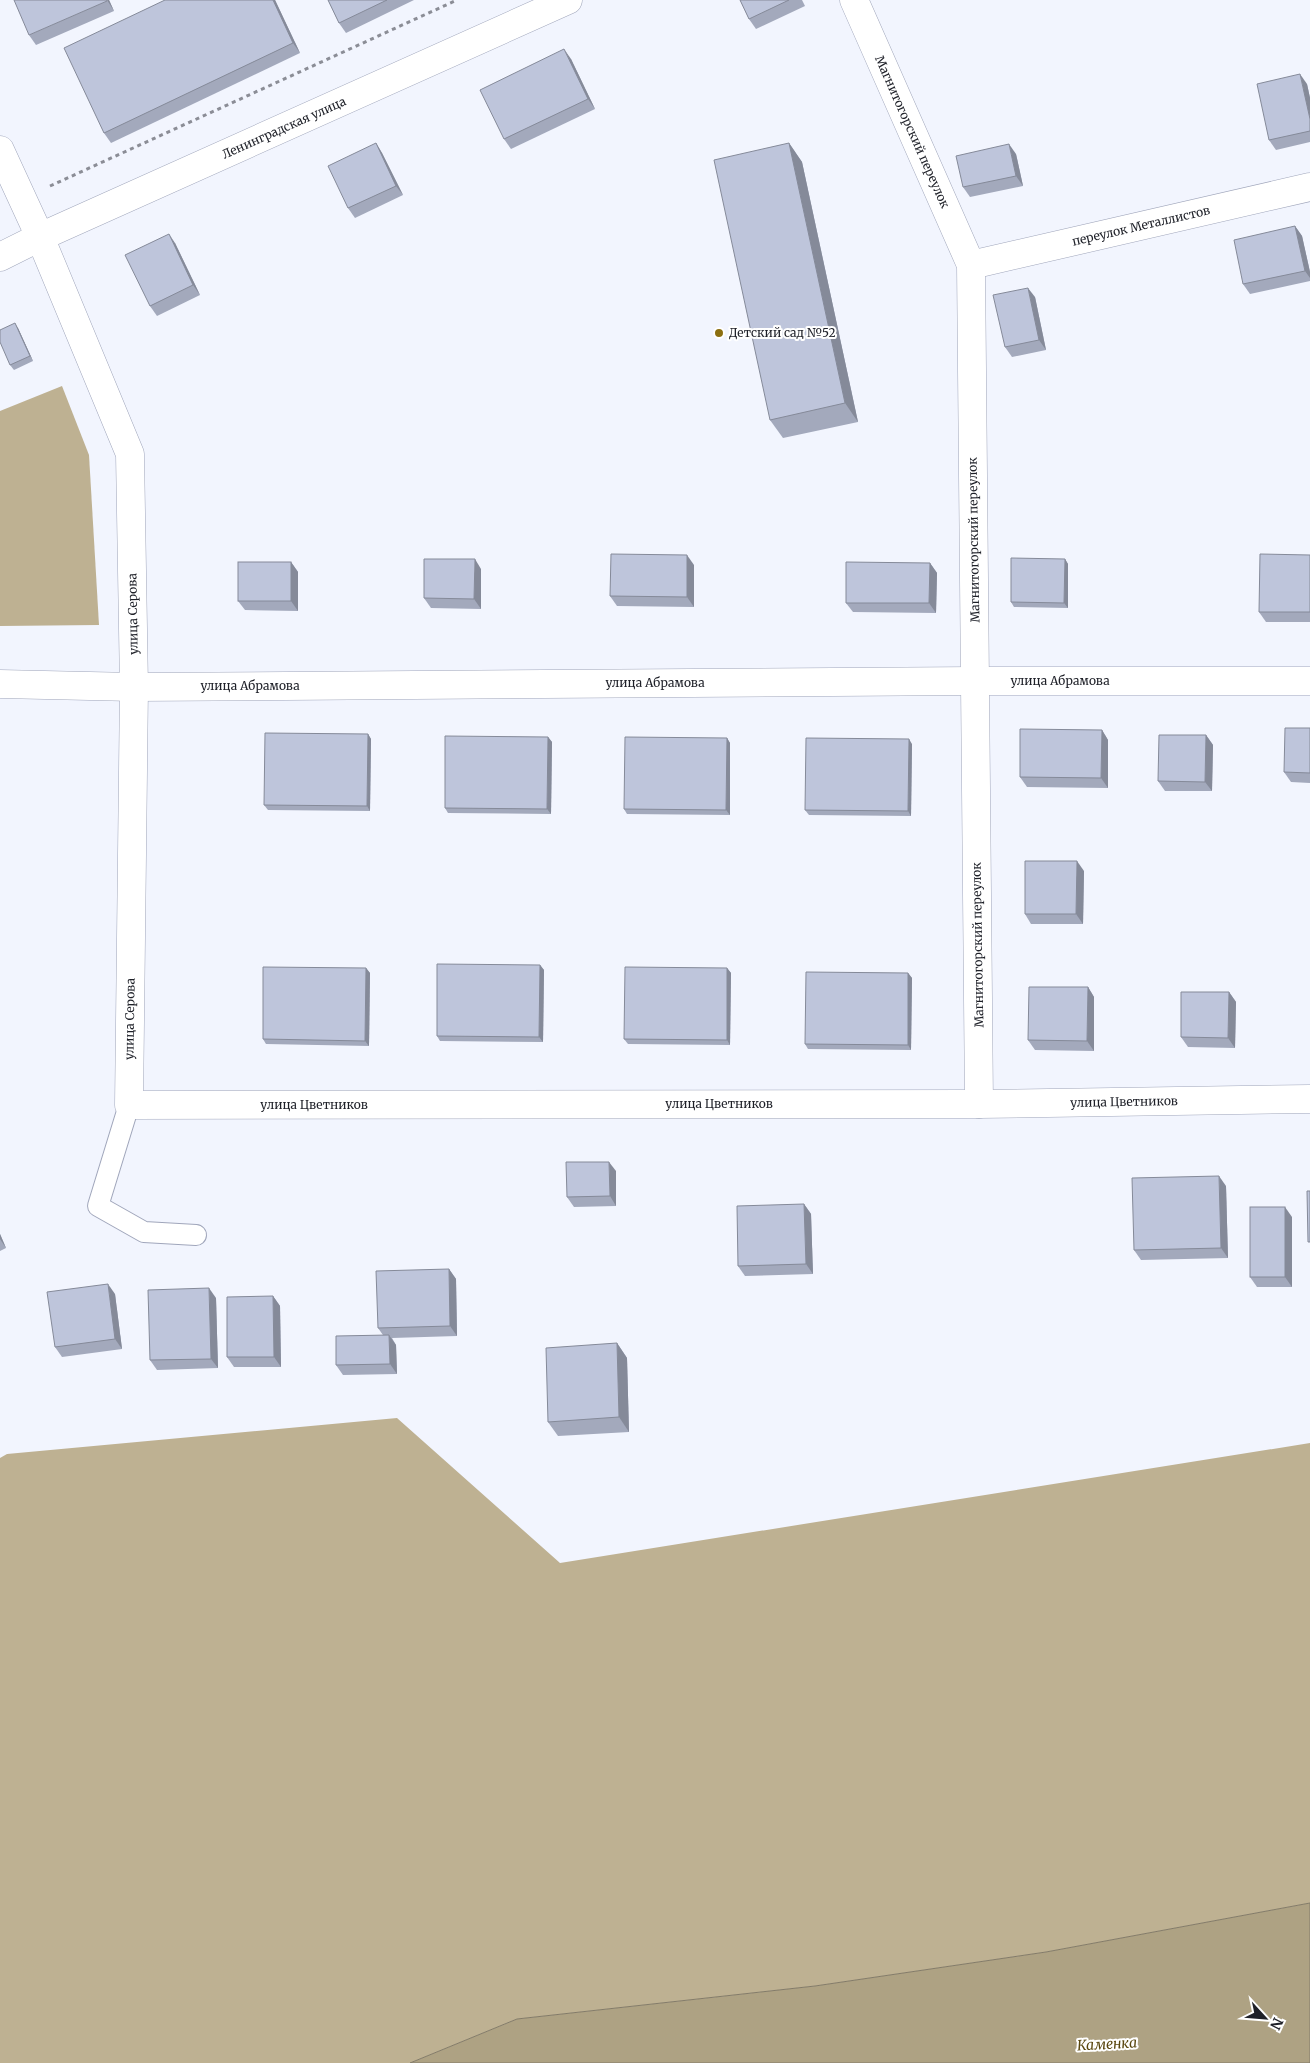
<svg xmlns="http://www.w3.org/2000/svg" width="1310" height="2063" font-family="Merriweather,serif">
<rect width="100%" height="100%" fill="#f2f5fe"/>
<g fill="#beb192">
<path d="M62,386l27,69 10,170 -99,1v-215z"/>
<path d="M397,1418l163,145 750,-120v460l-264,49 -231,34 -298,33 -107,44h-410v-605l7,-4z"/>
</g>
<path fill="#aea283" stroke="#837b68" d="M1310,1903v160h-900l107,-44 298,-33 231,-34z"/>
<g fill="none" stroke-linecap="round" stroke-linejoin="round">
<g stroke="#a0a6bb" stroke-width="22">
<path id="lane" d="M129,1105l-31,101 46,26 52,3"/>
</g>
<g stroke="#a0a6bb" stroke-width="29">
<g id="street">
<path d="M854,0l117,265 8,839"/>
<path d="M0,150l40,87 90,217 4,233 -5,418 850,-1 331,-5"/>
<path d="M971,265l339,-78"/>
</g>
</g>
<g stroke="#a0a6bb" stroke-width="29">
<g id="secondary">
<path d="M0,257l40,-20 528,-237"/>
<path d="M0,684l134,3 841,-6h335"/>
</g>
</g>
<path stroke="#8b8d96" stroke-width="3" stroke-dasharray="4 4" stroke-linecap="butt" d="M50,186l407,-186"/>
<use href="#lane" stroke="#fff" stroke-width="20"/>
<use href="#street" stroke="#fff" stroke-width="28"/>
<use href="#secondary" stroke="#fff" stroke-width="28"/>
</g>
<g fill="#a3a9bc">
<path d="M109,0l5,11 -78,34 -7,-10z"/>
<path d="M165,0h110l25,53 -189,90 -7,-10z"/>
<path d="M328,0h86l-68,33 -7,-10z"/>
<path d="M740,0h62l3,6 -49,23 -7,-10z"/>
<path d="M571,59l24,50 -84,40 -7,-10z"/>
<path d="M1307,84l3,14v44l-34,8 -7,-10z"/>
<path d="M376,143l6,10 21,42 -48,23 -7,-10z"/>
<path d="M789,143l13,19 56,260 -75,16 -13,-18z"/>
<path d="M1016,154l7,32 -53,11 -7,-10z"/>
<path d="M1295,226l7,10 8,36v9l-60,13 -7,-10z"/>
<path d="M175,243l25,52 -43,21 -7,-10z"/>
<path d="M1035,297l11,53 -34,7 -7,-10z"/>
<path d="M18,328l15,33 -19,9 -4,-5z"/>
<path d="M1310,555v67h-44l-7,-10z"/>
<path d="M1065,559l3,5v44l-54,-1 -3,-5z"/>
<path d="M291,562l7,10v39l-53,-1 -7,-9z"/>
<path d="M930,563l7,10 -1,40 -83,-1 -7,-9z"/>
<path d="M694,565v42l-77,-1 -7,-10z"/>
<path d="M481,569v40l-50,-1 -7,-10z"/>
<path d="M1310,728v55l-19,-1 -7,-10z"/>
<path d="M1102,730l6,10v48l-81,-1 -7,-10z"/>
<path d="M368,734l3,5 -1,72 -102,-1 -4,-5z"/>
<path d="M1206,735l7,10 -1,46h-47l-7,-10z"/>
<path d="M548,737l4,5 -1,72 -103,-1 -3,-5z"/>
<path d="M727,738l3,5v72l-103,-1 -3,-5z"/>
<path d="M912,744l-1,72 -102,-1 -4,-5z"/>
<path d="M1084,871l-1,53h-52l-6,-10z"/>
<path d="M540,965l4,5 -1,72 -103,-1 -3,-5z"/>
<path d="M366,968l4,5 -1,73 -103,-2 -3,-5z"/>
<path d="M727,968l4,5 -1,72 -102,-1 -4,-5z"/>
<path d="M908,973l4,5 -1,72 -103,-1 -3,-5z"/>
<path d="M1088,987l6,10v54l-59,-1 -7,-10z"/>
<path d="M1229,992l7,10 -1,46 -47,-1 -7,-10z"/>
<path d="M616,1171v35l-42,1 -7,-10z"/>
<path d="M1226,1186l2,72 -87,2 -7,-10z"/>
<path d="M804,1204l7,10 2,60 -68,2 -7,-10z"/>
<path d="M1292,1217v70h-35l-7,-10z"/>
<path d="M0,1234l6,14 -6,3z"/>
<path d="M449,1269l7,10 1,57 -65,2 4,7 1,29 -54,1 -7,-10 47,-30 -5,-7z"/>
<path d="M115,1294l7,55 -60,8 -7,-10z"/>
<path d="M273,1296l7,10 1,61h-47l-7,-10z"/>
<path d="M216,1298l2,70 -61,2 -7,-10z"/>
<path d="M617,1343l10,15 2,74 -71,4 -10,-14z"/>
</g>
<g fill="#858a99">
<path d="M107,0h2l5,11z"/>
<path d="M273,0h2l25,53 -7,-10z"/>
<path d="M564,49l7,10 24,50 -7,-10z"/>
<path d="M1300,74l7,10 3,14v21z"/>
<path d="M376,143l6,10 21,42 -7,-9z"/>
<path d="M789,143l13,19 56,260 -13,-19z"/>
<path d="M1009,144l7,10 7,32 -7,-10z"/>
<path d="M1295,226l7,10 8,36v6l-5,-7z"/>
<path d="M169,234l6,9 25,52 -7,-10z"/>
<path d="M1028,288l7,9 11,53 -7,-10z"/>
<path d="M15,323l3,5 15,33 -3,-5z"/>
<path d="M687,555l7,10v42l-7,-10z"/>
<path d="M475,559l6,10v40l-7,-10z"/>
<path d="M1065,559l3,5v44l-4,-5z"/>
<path d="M291,562l7,10v39l-7,-10z"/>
<path d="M930,563l7,10 -1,40 -7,-10z"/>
<path d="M1102,730l6,10v48l-7,-10z"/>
<path d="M368,734l3,5 -1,72 -3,-5z"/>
<path d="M1206,735l7,10 -1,46 -7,-9z"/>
<path d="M548,737l4,5 -1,72 -4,-5z"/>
<path d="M727,738l3,5v72l-4,-5z"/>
<path d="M909,739l3,5 -1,72 -3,-5z"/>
<path d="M1077,861l7,10 -1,53 -7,-10z"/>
<path d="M540,965l4,5 -1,72 -4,-5z"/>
<path d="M366,968l4,5 -1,73 -4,-5z"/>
<path d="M727,968l4,5 -1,72 -3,-5z"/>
<path d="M908,973l4,5 -1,72 -3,-5z"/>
<path d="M1088,987l6,10v54l-7,-10z"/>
<path d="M1229,992l7,10 -1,46 -7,-10z"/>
<path d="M609,1162l7,9v35l-6,-10z"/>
<path d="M1219,1176l7,10 2,72 -7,-10z"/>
<path d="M804,1204l7,10 2,60 -7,-10z"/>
<path d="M1285,1207l7,10v70l-7,-10z"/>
<path d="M0,1234l6,14 -6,-9z"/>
<path d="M449,1269l7,10 1,57 -7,-10z"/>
<path d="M108,1284l7,10 7,55 -7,-10z"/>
<path d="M209,1288l7,10 2,70 -7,-9z"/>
<path d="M273,1296l7,10 1,61 -7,-10z"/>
<path d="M389,1335l7,10 1,29 -7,-10z"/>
<path d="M617,1343l10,15 2,74 -10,-15z"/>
</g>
<g fill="#bec5db" stroke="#858a99">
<path d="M14,0h93v1l-78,34z"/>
<path d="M165,0h108l20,43 -189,90 -40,-85z"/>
<path d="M328,0h59l-48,23z"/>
<path d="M740,0h49l-40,19z"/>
<path d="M564,49l24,50 -84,40 -24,-49z"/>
<path d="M1300,74l10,45v12l-41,9 -12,-56z"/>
<path d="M376,143l20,43 -48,22 -20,-42z"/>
<path d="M789,143l56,260 -75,17 -56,-260z"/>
<path d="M1009,144l7,32 -53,11 -7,-31z"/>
<path d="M1295,226l10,45 -62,13 -9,-44z"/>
<path d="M169,234l24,51 -43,21 -25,-51z"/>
<path d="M1028,288l11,52 -34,7 -12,-52z"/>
<path d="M15,323l15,33 -20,9 -10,-23v-12z"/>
<path d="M611,554l76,1v42l-77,-1z"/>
<path d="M1260,554l50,1v57h-51z"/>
<path d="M1011,558l54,1 -1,44 -53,-1z"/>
<path d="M424,559h51l-1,40 -50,-1z"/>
<rect x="238" y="562" width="53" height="39"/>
<path d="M846,562l84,1 -1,40h-83z"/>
<path d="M1285,728h25v45l-26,-1z"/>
<path d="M1020,729l82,1 -1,48 -81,-1z"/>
<path d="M265,733l103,1 -1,72 -103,-1z"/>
<path d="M1159,735h47l-1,47 -47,-1z"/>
<path d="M445,736l103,1 -1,72 -102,-1z"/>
<path d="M625,737l102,1 -1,72 -102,-1z"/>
<path d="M806,738l103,1 -1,72 -103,-1z"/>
<path d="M1025,861h52l-1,53h-51z"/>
<path d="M437,964l103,1 -1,72 -102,-1z"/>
<path d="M263,967l103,1 -1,73 -102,-2z"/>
<path d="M625,967l102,1v72l-103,-1z"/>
<path d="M806,972l102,1v72l-103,-1z"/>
<path d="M1029,987h59l-1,54 -59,-1z"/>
<path d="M1181,992h48l-1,46 -47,-1z"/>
<path d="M566,1162h43l1,34 -43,1z"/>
<path d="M1219,1176l2,72 -87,2 -2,-72z"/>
<path d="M1307,1191h3v51h-2z"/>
<path d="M804,1204l2,60 -68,2 -1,-60z"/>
<rect x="1250" y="1207" width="35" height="70"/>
<path d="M449,1269l1,57 -72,2 -2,-57z"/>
<path d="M108,1284l7,55 -60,8 -8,-55z"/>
<path d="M209,1288l2,71 -61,1 -2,-70z"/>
<path d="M273,1296l1,61h-47v-60z"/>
<path d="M389,1335l1,29 -54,1v-29z"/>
<path d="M617,1343l2,74 -71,5 -2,-74z"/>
</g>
<circle fill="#8c6f11" stroke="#fff" stroke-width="2" cx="719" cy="333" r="5"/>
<g text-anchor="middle" stroke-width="4" stroke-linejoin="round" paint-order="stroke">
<g font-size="12" fill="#1e2028" stroke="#fff">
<text transform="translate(284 128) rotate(-24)" y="4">Ленинградская улица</text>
<text transform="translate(912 132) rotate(66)" y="4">Магнитогорский переулок</text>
<text transform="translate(1141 226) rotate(-13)" y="4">переулок Металлистов</text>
<text transform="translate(974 540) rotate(-91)" y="4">Магнитогорский переулок</text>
<text transform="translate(133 614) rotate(-91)" y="4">улица Серова</text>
<text x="1060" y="685">улица Абрамова</text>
<text x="655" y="687">улица Абрамова</text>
<text x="250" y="690">улица Абрамова</text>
<text transform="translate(978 945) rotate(-91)" y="4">Магнитогорский переулок</text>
<text transform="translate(130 1019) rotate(-89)" y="4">улица Серова</text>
<text transform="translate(1124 1102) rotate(-1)" y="4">улица Цветников</text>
<text x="719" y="1108">улица Цветников</text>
<text x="314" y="1109">улица Цветников</text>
</g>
<g font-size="12" fill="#1e2028" stroke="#fff" text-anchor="start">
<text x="729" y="337">Детский сад №52</text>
</g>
<g font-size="14" font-style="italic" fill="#59460e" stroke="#fff">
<text transform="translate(1107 2044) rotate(-3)" y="5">Каменка</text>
</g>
</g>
<g transform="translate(1265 2018) rotate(116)" stroke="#ffffff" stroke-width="4" paint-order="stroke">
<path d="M0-4L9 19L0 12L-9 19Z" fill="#1e2028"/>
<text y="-8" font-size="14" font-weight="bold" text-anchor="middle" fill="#1e2028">N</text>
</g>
</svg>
